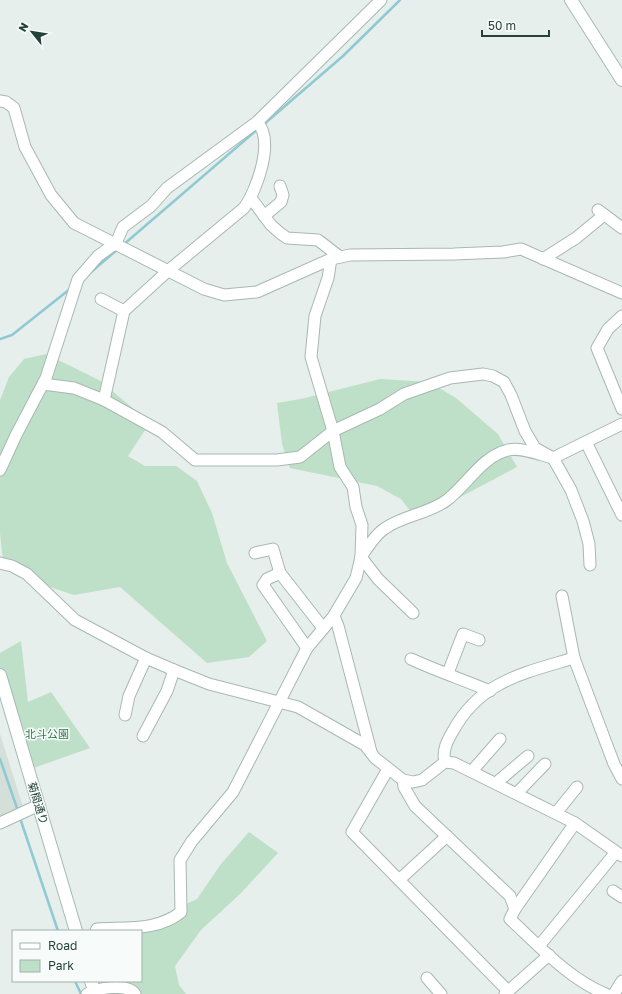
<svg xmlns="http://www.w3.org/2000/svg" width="622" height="994" font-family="'Golos Text','Noto Sans JP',sans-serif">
<rect width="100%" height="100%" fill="#e6efeb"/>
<path fill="#d4dfda" d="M0,734l23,73 -23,11z"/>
<g fill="#bfe0c8">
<path d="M46,354l53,26 36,30 14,14 -21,32 17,10h31l21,15 15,32 15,50 40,78 -18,16 -42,6 -87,-76 -46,8 -49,-16 -22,-17 -3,-29v-133l9,-23 15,-18z"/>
<path d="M380,379l49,3 27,16 42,36 19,33 -100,53 -16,-21 -24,-13 -87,-18 -8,-24 -5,-41 24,-4z"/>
<path d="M21,641l7,61 23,-10 39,56 -62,22 -28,-95v-22z"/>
<path d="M249,832l29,21 -38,41 -39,36 -26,36 4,19 7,9h-91l-6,-13h52v-50l-7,-3 63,-29 24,-35z"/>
</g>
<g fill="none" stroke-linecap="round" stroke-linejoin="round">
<g stroke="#8ec9d4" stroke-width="2.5">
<path d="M263,125l80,-69 57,-56"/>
<path d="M123,245l135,-116"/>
<path d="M90,273l28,-24"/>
<path d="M0,339l12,-4 58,-46"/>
<path d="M0,759l18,52"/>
<path d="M20,818l38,113"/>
<path d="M75,981l6,13"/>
</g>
<g stroke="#a8b8b2" stroke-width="13">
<g id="street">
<path d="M0,101l6,1 8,6 11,39 26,48 23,28 130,66 20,6 33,-3 74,-33 19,-4 104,-1 49,-2 18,-3 101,44"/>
<path d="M251,198l20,27 9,8 7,5 31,2 22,17"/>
<path d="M598,210l24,18"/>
<path d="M264,216l17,-14 2,-7 -3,-9"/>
<path d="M543,259l33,-21 28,-23"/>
<path d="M101,299l23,12"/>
<path d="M622,316l-14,13 -11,19 25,61"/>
<path d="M43,384l31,4 30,12 58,32 33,28h82l23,-3 33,-26 47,-22 24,-15 46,-16 33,-4 10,2 11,6 7,13 14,36 10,17 18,10 18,32 12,31 6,23 1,21"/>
<path d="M104,400l20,-89 45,-41 75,-62c13,-18 31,-68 13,-86"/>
<path d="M586,442l36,73"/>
<path d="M0,470l16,-35 30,-57 32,-99 20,-23 18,-13 7,-16 28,-21 16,-18 90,-66 124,-122"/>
<path d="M255,553l18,-4 7,24 43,55"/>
<path d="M361,557c6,-9 14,-22 23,-28 19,-14 45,-15 63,-29 21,-16 34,-43 61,-50 14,-3 32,5 45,8l69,-34"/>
<path d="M361,557l17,22 35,34"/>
<path d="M0,563l12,3 15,8 48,46 71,38 28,12 35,14 89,23 67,38 10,13 28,22 10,2 9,-2 23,-18 9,1 121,60 47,33"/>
<path d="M280,573l-13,6 -4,6 44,63"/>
<path d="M562,596l12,62 40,106 8,15"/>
<path d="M334,616l4,10 33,126"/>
<path d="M411,659c26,12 53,21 79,32"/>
<path d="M448,673l15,-39 16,6"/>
<path d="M125,715l4,-19 17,-38"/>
<path d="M143,736l24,-45 7,-21"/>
<path d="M445,762c-3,-11 2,-21 8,-31 27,-50 71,-58 121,-73"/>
<path d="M388,769l-36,63 156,159"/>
<path d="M472,771l28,-32"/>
<path d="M403,780l1,7 11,19 95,90 5,13"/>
<path d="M496,783l32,-27"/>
<path d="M517,793l28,-29"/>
<path d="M556,813l21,-26"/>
<path d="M0,823l39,-18"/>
<path d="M575,823l-60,86 -5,10c29,27 59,60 96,75"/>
<path d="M399,880l48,-44"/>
<path d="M613,891l9,6"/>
<path d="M96,931l1,-2c28,-2 62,2 84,-17l-1,-52 12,-19 41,-49 74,-144 26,-31 23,-39 5,-21 1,-32 -6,-18 -3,-20 -13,-20 -7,-36 -22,-74 4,-41 13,-38 3,-19"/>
<path d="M539,946l77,-94"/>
<path d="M427,978l14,16"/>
<path d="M87,994c10,-6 41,-11 48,0"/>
<path d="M505,994l44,-39"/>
<path d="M614,994l8,-13"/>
</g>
</g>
<g stroke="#a4bbb3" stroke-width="14">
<g id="secondary">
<path d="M571,0l51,80"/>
<path d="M0,675l76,256"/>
<path d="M91,981l3,9"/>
</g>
</g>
<use href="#street" stroke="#fff" stroke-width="11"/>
<use href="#secondary" stroke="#fff" stroke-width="12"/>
</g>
<g text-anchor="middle" stroke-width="3" stroke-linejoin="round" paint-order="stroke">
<g font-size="11" fill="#2d7a4b" stroke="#f7fbf9">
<text x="47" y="738">北斗公園</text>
</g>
<g font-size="11" fill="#24423a" stroke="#f7fbf9">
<text transform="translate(38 803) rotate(73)" y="4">菊間通り</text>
</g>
</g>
<rect x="12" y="930" width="130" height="52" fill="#f7fbf9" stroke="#a3b1ad"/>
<rect x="20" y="943" width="20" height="6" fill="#ffffff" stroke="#a3b1ad"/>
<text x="48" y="950" font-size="12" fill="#24423a">Road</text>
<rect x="20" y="960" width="20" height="12" fill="#bfe0c8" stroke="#a3b1ad"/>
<text x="48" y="970" font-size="12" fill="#24423a">Park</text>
<g transform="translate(32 32) rotate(300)" stroke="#f7fbf9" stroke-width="3" paint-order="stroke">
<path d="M0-3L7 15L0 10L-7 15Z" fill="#24423a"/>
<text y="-6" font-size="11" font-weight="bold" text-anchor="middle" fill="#24423a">N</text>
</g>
<path d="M482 30v6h67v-6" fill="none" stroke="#24423a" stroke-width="2"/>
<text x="488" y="30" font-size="12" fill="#24423a" stroke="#f7fbf9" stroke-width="3" paint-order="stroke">50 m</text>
</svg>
